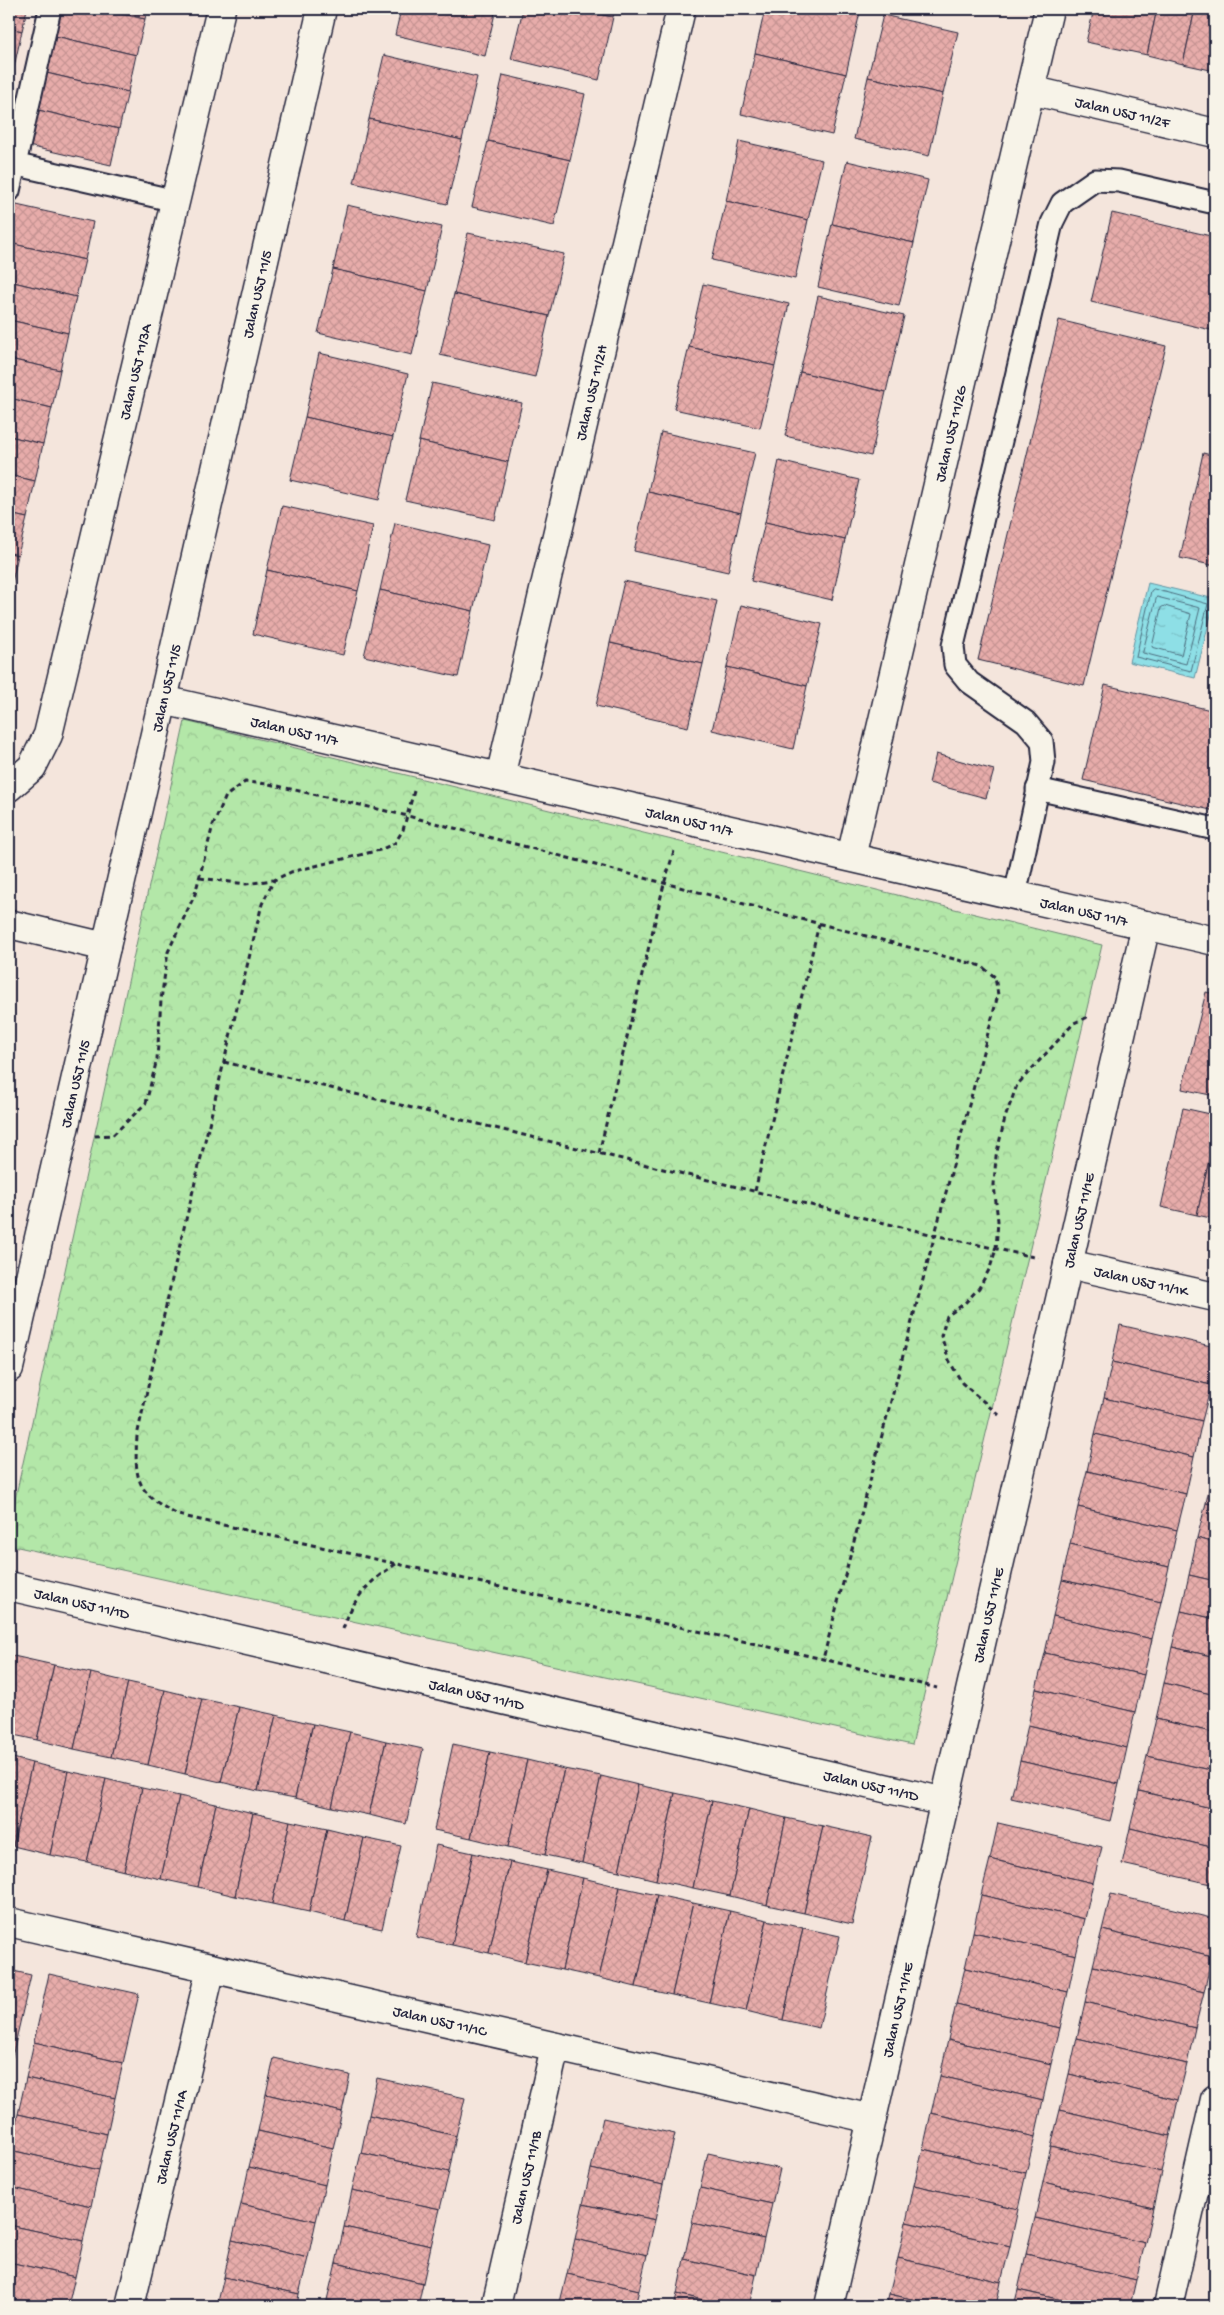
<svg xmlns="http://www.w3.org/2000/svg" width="1224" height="2315" font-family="'Gochi Hand',sans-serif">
<defs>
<pattern id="forest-crowns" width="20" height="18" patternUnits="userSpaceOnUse" patternTransform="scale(1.25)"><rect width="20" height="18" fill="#b3e7a8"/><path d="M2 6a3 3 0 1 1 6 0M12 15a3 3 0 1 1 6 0" fill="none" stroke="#9ac692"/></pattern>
<pattern id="water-ripples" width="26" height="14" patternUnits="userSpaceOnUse" patternTransform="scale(1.25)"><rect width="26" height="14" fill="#8edfe6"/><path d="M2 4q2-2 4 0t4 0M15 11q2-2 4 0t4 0" fill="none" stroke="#7abfc6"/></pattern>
<pattern id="building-cross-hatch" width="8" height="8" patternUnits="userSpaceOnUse" patternTransform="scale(1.25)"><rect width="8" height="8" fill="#e7acaa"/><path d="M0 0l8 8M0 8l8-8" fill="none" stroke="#c69493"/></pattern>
</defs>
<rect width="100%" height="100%" fill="#f4e5dc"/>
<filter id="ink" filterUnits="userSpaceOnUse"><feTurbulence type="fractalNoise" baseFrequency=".02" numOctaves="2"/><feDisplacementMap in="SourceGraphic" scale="10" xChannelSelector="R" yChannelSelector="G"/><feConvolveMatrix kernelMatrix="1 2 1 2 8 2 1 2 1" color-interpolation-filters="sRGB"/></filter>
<g filter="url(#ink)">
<path fill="url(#forest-crowns)" stroke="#6a8472" d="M185,721l917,224 -190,800 -903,-200v-18z"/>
<path fill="url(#water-ripples)" stroke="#6393a2" d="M1148,583l67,16 -20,79 -66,-16z"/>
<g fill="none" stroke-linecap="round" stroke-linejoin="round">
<g stroke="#4d6e7f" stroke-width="1">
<path d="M1154,589l54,15 -17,67 -55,-14 15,-66z"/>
<path d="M1157,597l43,11 -14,56 -43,-11z"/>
<path d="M1165,606l26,8 -10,41 -29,-8 9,-39z"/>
</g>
</g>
<g fill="url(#building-cross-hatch)" stroke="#22223b">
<path d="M9,9h18l-5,22 -13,-3z"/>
<path d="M57,9h44l44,10 -9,36 -85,-20z"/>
<path d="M101,9h46l-2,10z"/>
<path d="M401,9h95l-11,47 -90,-21z"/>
<path d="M523,9h53l37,8 -14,63 -88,-21z"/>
<path d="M576,9h39l-2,8z"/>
<path d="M765,9h81l14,3 -14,62 -91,-21z"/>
<path d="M1094,9h63l-10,46 -61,-13z"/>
<path d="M1157,9h38l-12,55 -36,-9z"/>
<path d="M1195,9h20v62l-32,-7z"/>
<path d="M883,15l75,17 -15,62 -75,-17z"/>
<path d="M9,28l13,3 -8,36 -5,-1z"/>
<path d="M51,35l85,20 -8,37 -86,-20z"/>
<path d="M755,53l91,21 -14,61 -91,-21z"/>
<path d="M384,55l93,22 -15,63 -93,-21z"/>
<path d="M42,72l86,20 -9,37 -85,-20z"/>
<path d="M503,75l82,19 -15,66 -82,-19z"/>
<path d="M868,77l75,17 -14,62 -75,-17z"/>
<path d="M34,109l85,20 -8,36 -87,-20z"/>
<path d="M369,119l93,21 -15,64 -93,-21z"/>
<path d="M488,141l82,19 -16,66 -82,-19z"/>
<path d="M739,141l83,19 -14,60 -82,-19z"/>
<path d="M847,161l81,19 -14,63 -82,-19z"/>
<path d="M726,201l82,19 -13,59 -83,-19z"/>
<path d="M12,204l81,18 -8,38 -76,-17v-26z"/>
<path d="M347,205l95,22 -15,64 -94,-22z"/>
<path d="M1112,213l103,24v94l-124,-29z"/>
<path d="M832,224l82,19 -15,63 -81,-19z"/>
<path d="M468,233l96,21 -15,62 -95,-22z"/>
<path d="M9,243l76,17 -9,37 -67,-16z"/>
<path d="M333,269l94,22 -15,64 -94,-22z"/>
<path d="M9,281l67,16 -8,36 -59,-13z"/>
<path d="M703,284l86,20 -14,62 -86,-19z"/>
<path d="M454,294l95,22 -14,61 -95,-22z"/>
<path d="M818,296l86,20 -18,76 -86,-20z"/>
<path d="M9,320l59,13 -8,37 -51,-11z"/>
<path d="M1059,320l107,26 -82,340 -106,-26z"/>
<path d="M689,347l86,19 -15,62 -86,-19z"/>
<path d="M319,353l89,21 -15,63 -88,-20z"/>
<path d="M9,359l51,11 -8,38 -43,-10z"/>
<path d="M800,372l86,20 -15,64 -86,-20z"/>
<path d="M432,383l90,20 -14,59 -89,-21z"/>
<path d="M9,398l43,10 -9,36 -34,-8z"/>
<path d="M305,417l88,20 -14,63 -89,-20z"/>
<path d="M661,432l94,21 -14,60 -93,-21z"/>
<path d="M9,436l34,8 -8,37 -26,-6z"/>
<path d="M419,441l89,21 -13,58 -90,-20z"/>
<path d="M1203,453l12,3v110l-35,-8z"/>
<path d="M779,461l80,19 -14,60 -80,-18z"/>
<path d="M9,475l26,6 -8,37 -18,-4z"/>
<path d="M648,492l93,21 -13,59 -94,-21z"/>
<path d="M282,506l91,20 -15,65 -91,-21z"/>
<path d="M9,514l18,4 -9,37 -9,-2z"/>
<path d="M765,522l80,18 -13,60 -81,-19z"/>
<path d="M395,523l93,22 -15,66 -93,-21z"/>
<path d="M9,553l9,2 -8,37h-1z"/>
<path d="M267,570l91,21 -15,64 -90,-21z"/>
<path d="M624,581l93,20 -14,63 -93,-21z"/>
<path d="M380,590l93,21 -15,66 -94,-21z"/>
<path d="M741,605l81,19 -15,62 -80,-19z"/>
<path d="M610,643l93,21 -15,63 -92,-21z"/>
<path d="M727,667l80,19 -14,63 -81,-19z"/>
<path d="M1105,685l110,26v100l-132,-31z"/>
<path d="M936,754l58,16 -8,28 -57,-15z"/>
<path d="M1206,992l9,2v102l-33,-7z"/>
<path d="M1183,1108l32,7v18l-18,82 -36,-8z"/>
<path d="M1215,1133v86l-18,-4z"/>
<path d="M1120,1325l95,22v18l-4,20 -99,-23z"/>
<path d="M1112,1362l99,23 -9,36 -98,-23z"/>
<path d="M1104,1398l98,23 -8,36 -99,-23z"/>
<path d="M1095,1434l99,23 -8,37 -99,-23z"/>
<path d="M1214,1466h1v39l-9,-2z"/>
<path d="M1087,1471l99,23 -9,36 -99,-23z"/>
<path d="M1206,1503l9,2v38l-18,-5z"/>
<path d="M1078,1507l99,23 -8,37 -99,-23z"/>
<path d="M1197,1538l18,5v38l-26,-6z"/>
<path d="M1070,1544l99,23 -8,35 -99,-22z"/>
<path d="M1189,1575l26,6v38l-34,-8z"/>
<path d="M1062,1580l99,22 -9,37 -99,-23z"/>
<path d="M1181,1611l34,8v38l-43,-10z"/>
<path d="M1053,1616l99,23 -8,36 -99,-22z"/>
<path d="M1172,1647l43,10v38l-51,-12z"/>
<path d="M1045,1653l99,22 -9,37 -99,-23z"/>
<path d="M9,1655l45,10 -17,75 -28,-6z"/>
<path d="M54,1665l37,8 -17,76 -37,-9z"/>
<path d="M91,1673l37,9 -17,75 -37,-8z"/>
<path d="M128,1682l37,8 -17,75 -37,-8z"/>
<path d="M1164,1683l51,12v38l-59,-14z"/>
<path d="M1036,1689l99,23 -8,36 -99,-23z"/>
<path d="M165,1690l37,9 -17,75 -37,-9z"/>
<path d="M202,1699l37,8 -18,75 -36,-8z"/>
<path d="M239,1707l37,8 -18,76 -37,-9z"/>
<path d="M276,1715l37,9 -18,74 -37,-7z"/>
<path d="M1156,1719l59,14v38l-68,-15z"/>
<path d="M313,1724l37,8 -18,75 -37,-9z"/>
<path d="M1028,1725l99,23 -8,36 -99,-23z"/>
<path d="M350,1732l36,9 -17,74 -37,-8z"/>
<path d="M386,1741l37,8 -17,75 -37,-9z"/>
<path d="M453,1744l37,8 -19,86 -37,-8z"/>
<path d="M490,1752l37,8 -19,87 -37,-9z"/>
<path d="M1147,1756l68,15v38l-76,-18z"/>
<path d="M9,1757l23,6 -19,83 -4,-1z"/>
<path d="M527,1760l37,9 -19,86 -37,-8z"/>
<path d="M1020,1761l99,23 -9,37 -99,-23z"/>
<path d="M32,1763l36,8 -18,84 -37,-9z"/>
<path d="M564,1769l37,7 -19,87 -37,-8z"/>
<path d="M68,1771l38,8 -19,83 -37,-7z"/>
<path d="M601,1776l37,9 -19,86 -37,-8z"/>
<path d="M106,1779l36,9 -18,83 -37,-9z"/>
<path d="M638,1785l37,8 -19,87 -37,-9z"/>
<path d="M142,1788l37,8 -18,83 -37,-8z"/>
<path d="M1139,1791l76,18v39l-85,-20z"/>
<path d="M675,1793l37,8 -19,87 -37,-8z"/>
<path d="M179,1796l37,8 -18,83 -37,-8z"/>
<path d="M712,1801l37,8 -19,87 -37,-8z"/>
<path d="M216,1804l37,9 -18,83 -37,-9z"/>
<path d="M749,1809l37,9 -19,87 -37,-9z"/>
<path d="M253,1813l37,8 -18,83 -37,-8z"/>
<path d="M786,1818l37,8 -19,87 -37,-8z"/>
<path d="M290,1821l37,8 -18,83 -37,-8z"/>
<path d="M998,1823l104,24 -9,36 -103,-24z"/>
<path d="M823,1826l49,11 -20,87 -48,-11z"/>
<path d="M1130,1828l85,20v37l-93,-21z"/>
<path d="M327,1829l37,9 -19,83 -36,-9z"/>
<path d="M364,1838l37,8 -19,83 -37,-8z"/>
<path d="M436,1845l37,8 -21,92 -36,-8z"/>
<path d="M473,1853l37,9 -21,91 -37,-8z"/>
<path d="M990,1859l103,24 -8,36 -104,-24z"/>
<path d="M510,1862l37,8 -22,92 -36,-9z"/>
<path d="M547,1870l36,8 -21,92 -37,-8z"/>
<path d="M583,1878l37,9 -21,91 -37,-8z"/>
<path d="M620,1887l37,8 -21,92 -37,-9z"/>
<path d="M1111,1894l104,25v22l-3,15 -110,-26z"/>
<path d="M657,1895l36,8 -21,92 -36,-8z"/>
<path d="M981,1895l104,24 -9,36 -103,-23z"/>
<path d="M693,1903l37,8 -21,92 -37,-8z"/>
<path d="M730,1911l37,9 -21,91 -37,-8z"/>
<path d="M767,1920l36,8 -20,92 -37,-9z"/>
<path d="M803,1928l37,8 -21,92 -36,-8z"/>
<path d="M1102,1930l110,26 -8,36 -111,-26z"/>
<path d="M973,1932l103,23 -8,37 -103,-24z"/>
<path d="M1093,1966l111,26 -9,36 -110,-26z"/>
<path d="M965,1968l103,24 -8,36 -104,-24z"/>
<path d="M9,1970l22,5 -15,65 -7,-2z"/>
<path d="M49,1974l90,20 -16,69 -89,-21z"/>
<path d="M1085,2002l110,26 -8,36 -110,-26z"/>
<path d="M956,2004l104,24 -9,36 -103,-24z"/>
<path d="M9,2038l7,2 -7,29z"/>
<path d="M1077,2038l110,26 -9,36 -109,-26z"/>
<path d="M948,2040l103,24 -8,36 -103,-24z"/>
<path d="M34,2042l89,21 -8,35 -89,-20z"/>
<path d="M274,2058l76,17 -8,37 -76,-18z"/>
<path d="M1069,2074l109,26 -8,36 -110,-26z"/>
<path d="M940,2076l103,24 -8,37 -104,-24z"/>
<path d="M26,2078l89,20 -8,36 -89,-20z"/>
<path d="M377,2078l88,20 -9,38 -87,-21z"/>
<path d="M266,2094l76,18 -9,36 -75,-17z"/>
<path d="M1060,2110l110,26 -9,36 -110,-26z"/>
<path d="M931,2113l104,24 -9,36 -103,-24z"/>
<path d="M18,2114l89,20 -8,36 -89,-20z"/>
<path d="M369,2115l87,21 -7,36 -88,-19z"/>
<path d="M603,2118l72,16 -12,51 -72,-16z"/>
<path d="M258,2131l75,17 -8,37 -76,-18z"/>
<path d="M1051,2146l110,26 -8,36 -110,-26z"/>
<path d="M923,2149l103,24 -8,36 -104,-24z"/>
<path d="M10,2150l89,20 -8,36 -82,-19z"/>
<path d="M361,2153l88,19 -9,37 -88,-19z"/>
<path d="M708,2153l72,16 -8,35 -72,-16z"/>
<path d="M249,2167l76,18 -9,36 -75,-17z"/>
<path d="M591,2169l72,16 -8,35 -72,-16z"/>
<path d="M1043,2182l110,26 -8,35 -110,-25z"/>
<path d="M914,2185l104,24 -8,37 -104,-24z"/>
<path d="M9,2187l82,19 -8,35 -74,-16z"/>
<path d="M700,2188l72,16 -8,35 -72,-16z"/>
<path d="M352,2190l88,19 -9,37 -87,-19z"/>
<path d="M241,2204l75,17 -8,37 -76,-18z"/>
<path d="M583,2204l72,16 -8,35 -72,-16z"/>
<path d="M1035,2218l110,25 -9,37 -110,-26z"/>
<path d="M906,2222l104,24 -9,36 -103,-24z"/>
<path d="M692,2223l72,16 -8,36 -72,-16z"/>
<path d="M9,2225l74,16 -8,36 -66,-15z"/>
<path d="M344,2227l87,19 -8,37 -87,-20z"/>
<path d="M575,2239l72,16 -8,35 -72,-16z"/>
<path d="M232,2240l76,18 -9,36 -75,-17z"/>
<path d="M1026,2254l110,26 -6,26h-42l-70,-16z"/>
<path d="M898,2258l103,24 -5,24h-54l-53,-12z"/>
<path d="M684,2259l72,16 -7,31h-20l-52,-12z"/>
<path d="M9,2262l66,15 -7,29h-30l-29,-6z"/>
<path d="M336,2263l87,20 -5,23h-66l-25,-6z"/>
<path d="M567,2274l72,16 -4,16h-76z"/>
<path d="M224,2277l75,17 -2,12h-80z"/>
<path d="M1018,2290l70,16h-74z"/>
<path d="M677,2294l52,12h-55z"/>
<path d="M889,2294l53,12h-56z"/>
<path d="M9,2300l29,6h-29z"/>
<path d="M327,2300l25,6h-26z"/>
</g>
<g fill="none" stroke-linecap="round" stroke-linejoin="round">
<g stroke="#22223b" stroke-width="25">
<g id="service">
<path d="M9,163l167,38"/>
<path d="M9,191l41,-182"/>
<path d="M1037,789l178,40"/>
<path d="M1015,895l29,-133 -2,-21 -16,-19 -57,-40 -14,-17 -2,-19 99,-423 10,-20 33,-23 24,1 96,22"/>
</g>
</g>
<g stroke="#22223b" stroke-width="31">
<g id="minor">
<path id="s1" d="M1030,90l185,43"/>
<path id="s2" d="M163,700l1052,241"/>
<path id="s3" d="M500,777l181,-768"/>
<path id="s4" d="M9,787l23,-20 16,-32 173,-726"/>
<path id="s5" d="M851,857l198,-848"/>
<path id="s6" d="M1068,1264l147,33"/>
<path id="s7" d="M9,1586l936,216"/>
<path id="s8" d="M9,1922l863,197"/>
<path id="s9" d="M130,2306l81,-338"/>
<path id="s10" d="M496,2306l59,-259"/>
<path id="s11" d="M829,2306l317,-1381"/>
<path d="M1168,2306l47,-207"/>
</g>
</g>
<g stroke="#22223b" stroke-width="31">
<g id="tertiary">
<path d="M9,924l97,23"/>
<path id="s12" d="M9,1368l313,-1359"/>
</g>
</g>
<g stroke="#22223b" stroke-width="3" stroke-dasharray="5 4" stroke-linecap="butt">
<path d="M414,791l-11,39 -8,13 -15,7 -89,22 -17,8 -12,24 -86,357 -39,175c-3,45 0,57 41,79l645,144 114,29"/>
<path d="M200,878l46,6 27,-4"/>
<path d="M224,1062l710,173 104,23"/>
<path d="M95,1136l18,-1 33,-32 11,-44 4,-59 7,-48 27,-58 18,-69 13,-29 19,-14 24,2 139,32 573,150 14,11 3,18 -175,664"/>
<path d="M599,1153l65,-269 10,-33"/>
<path d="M755,1191l64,-267"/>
<path d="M999,1415l-37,-32 -13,-23 -8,-24 6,-20 18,-13 14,-15 11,-20 6,-19 2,-28 -4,-36 2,-29 9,-38 12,-33 57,-62 16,-7"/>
<path d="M343,1629c10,-31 26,-48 53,-65"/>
</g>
<use href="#service" stroke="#f7f3e8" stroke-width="21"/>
<use href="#minor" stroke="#f7f3e8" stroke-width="28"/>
<use href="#tertiary" stroke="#f7f3e8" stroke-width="28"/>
</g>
</g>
<g text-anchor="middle" stroke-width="4" stroke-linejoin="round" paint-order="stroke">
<g font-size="15" fill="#22223b" stroke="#f7f3e8">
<text dy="5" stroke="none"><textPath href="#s1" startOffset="95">Jalan USJ 11/2F</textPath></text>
<text dy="5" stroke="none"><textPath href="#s12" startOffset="1102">Jalan USJ 11/5</textPath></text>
<text dy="5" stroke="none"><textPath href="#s4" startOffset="440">Jalan USJ 11/3A</textPath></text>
<text dy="5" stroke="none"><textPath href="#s3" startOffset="395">Jalan USJ 11/2H</textPath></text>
<text dy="5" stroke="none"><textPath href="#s5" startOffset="435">Jalan USJ 11/2G</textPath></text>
<text dy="5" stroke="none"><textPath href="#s12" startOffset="698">Jalan USJ 11/5</textPath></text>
<text dy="5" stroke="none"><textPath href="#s2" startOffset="135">Jalan USJ 11/7</textPath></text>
<text dy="5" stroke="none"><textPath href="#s2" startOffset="540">Jalan USJ 11/7</textPath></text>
<text dy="5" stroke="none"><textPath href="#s2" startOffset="945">Jalan USJ 11/7</textPath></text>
<text dy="5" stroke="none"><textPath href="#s12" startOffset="292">Jalan USJ 11/5</textPath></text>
<text dy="5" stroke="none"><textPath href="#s11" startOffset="1114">Jalan USJ 11/1E</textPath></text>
<text dy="5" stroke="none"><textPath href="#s6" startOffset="75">Jalan USJ 11/1K</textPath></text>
<text dy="5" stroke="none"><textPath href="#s7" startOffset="75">Jalan USJ 11/1D</textPath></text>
<text dy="5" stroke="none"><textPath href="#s11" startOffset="709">Jalan USJ 11/1E</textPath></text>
<text dy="5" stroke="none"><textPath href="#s7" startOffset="480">Jalan USJ 11/1D</textPath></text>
<text dy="5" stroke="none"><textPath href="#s7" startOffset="885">Jalan USJ 11/1D</textPath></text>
<text dy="5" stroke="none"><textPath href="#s11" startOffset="304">Jalan USJ 11/1E</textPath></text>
<text dy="5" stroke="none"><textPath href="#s8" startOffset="442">Jalan USJ 11/1C</textPath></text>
<text dy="5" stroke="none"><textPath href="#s9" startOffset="174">Jalan USJ 11/1A</textPath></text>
<text dy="5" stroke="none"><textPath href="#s10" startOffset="132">Jalan USJ 11/1B</textPath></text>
</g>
</g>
<rect width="1224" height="2315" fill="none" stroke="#f7f3e8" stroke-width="30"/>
<rect x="15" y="15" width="1194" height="2285" fill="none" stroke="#22223b" stroke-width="2" filter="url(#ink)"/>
</svg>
